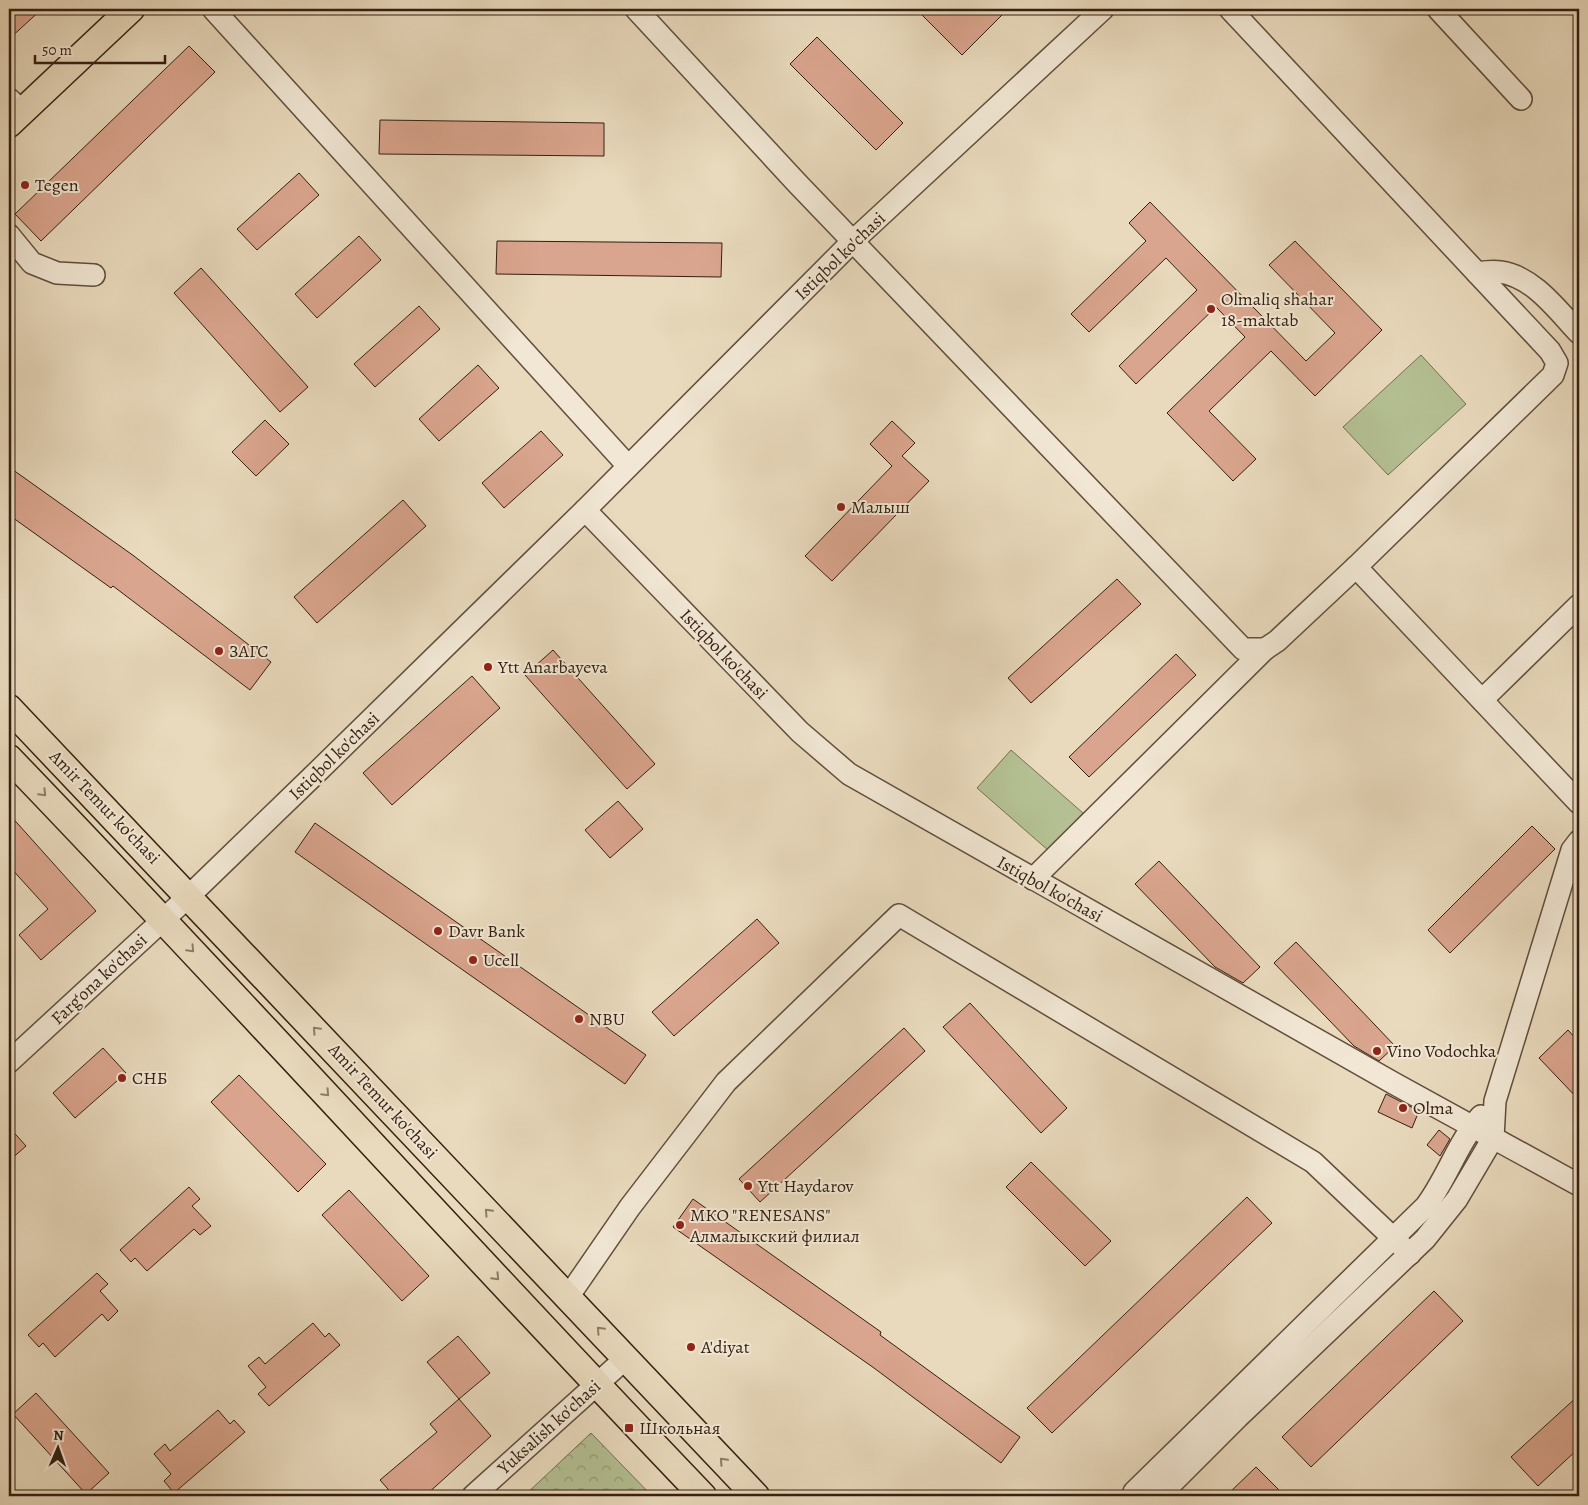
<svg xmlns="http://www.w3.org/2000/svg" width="1588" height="1505" font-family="Alegreya,serif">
<defs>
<pattern id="park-crowns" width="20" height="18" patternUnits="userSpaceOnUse" patternTransform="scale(1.25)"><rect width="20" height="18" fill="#b4c093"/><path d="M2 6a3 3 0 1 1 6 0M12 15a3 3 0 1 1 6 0" fill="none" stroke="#939b77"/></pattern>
</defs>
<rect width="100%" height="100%" fill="#e9dabd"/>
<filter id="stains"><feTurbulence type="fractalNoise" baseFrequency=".004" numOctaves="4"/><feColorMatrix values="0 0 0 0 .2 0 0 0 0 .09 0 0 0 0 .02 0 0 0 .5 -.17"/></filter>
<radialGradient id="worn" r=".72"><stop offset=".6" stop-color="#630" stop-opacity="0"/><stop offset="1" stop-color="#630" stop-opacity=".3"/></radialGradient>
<path fill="url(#park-crowns)" stroke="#747052" d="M591,1433l61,63h-128z"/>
<g fill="#b4c093" stroke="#747052">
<path d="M1421,355l45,49 -78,71 -45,-48z"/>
<path d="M1011,750l72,63 -34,38 -72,-63z"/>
</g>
<g fill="#daa58e" stroke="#341f11">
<path d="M9,9h33l-33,30z"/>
<path d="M916,9h92l-46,46z"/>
<path d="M817,37l86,86 -27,27 -86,-86z"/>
<path d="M189,46l26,26 -174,169 -26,-27z"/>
<path d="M380,120l224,3v33l-225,-2z"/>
<path d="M299,173l20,22 -62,55 -20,-21z"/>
<path d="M1150,202l156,159 29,-28 -66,-68 26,-24 87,89 -67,66 -44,-45 -62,60 47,48 -23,22 -66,-68 78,-76 -29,-30 -80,77 -17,-18 78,-76 -31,-32 -77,74 -18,-18 75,-73 -17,-18z"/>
<path d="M359,236l22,24 -64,58 -22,-24z"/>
<path d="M497,241l225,2 -1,34 -225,-3z"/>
<path d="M201,268l107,119 -28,25 -106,-119z"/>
<path d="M419,306l21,23 -65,58 -21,-23z"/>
<path d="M478,365l21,23 -60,53 -20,-22z"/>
<path d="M265,420l24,24 -33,32 -24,-24z"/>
<path d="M892,421l23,22 -13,13 27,25 -97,100 -27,-25 87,-90 -22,-22z"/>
<path d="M541,431l22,24 -59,53 -22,-25z"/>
<path d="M9,467l125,89 137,106 -21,28 -137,-104 -2,2 -102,-73z"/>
<path d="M403,500l23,26 -109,97 -23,-26z"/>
<path d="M1117,579l24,25 -110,99 -23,-25z"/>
<path d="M553,650l102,114 -28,25 -102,-114z"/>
<path d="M1176,654l20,21 -107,102 -20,-20z"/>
<path d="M472,676l28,32 -108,97 -29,-32z"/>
<path d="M618,801l25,28 -33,29 -25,-28z"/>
<path d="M9,814l87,97 -55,49 -22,-25 29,-26 -39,-43z"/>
<path d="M315,823l331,232 -21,29 -330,-232z"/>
<path d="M1532,826l23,23 -105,104 -22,-23z"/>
<path d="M1159,861l101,106 -17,16 -28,-16 -80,-83z"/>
<path d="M757,919l22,24 -105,93 -22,-24z"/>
<path d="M1296,942l99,104 -16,15 -25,-15 -80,-83z"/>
<path d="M970,1003l97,105 -26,25 -98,-106z"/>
<path d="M904,1028l21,23 -165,151 -21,-23z"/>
<path d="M1568,1030l11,12v58l-40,-42z"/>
<path d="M103,1048l23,25 -51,45 -22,-25z"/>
<path d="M239,1075l87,89 -28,28 -87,-90z"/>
<path d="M1386,1094l33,17 -7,17 -34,-16z"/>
<path d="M9,1127l17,19 -17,15z"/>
<path d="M1439,1130l11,9 -10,17 -13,-11z"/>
<path d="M1031,1162l80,79 -26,25 -79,-79z"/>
<path d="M189,1187l11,12 -8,7 19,20 -11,9 -6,-6 -47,42 -12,-13 -4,4 -11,-12z"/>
<path d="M349,1190l80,86 -27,25 -80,-86z"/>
<path d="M1247,1197l25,26 -220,210 -25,-25z"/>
<path d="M693,1199l188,133 -1,3 140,102 -19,26 -127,-95 -201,-141z"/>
<path d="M97,1273l11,11 -8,7 18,20 -10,10 -6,-7 -47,43 -12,-14 -4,4 -11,-12z"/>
<path d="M1434,1291l29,30 -152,146 -29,-30z"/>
<path d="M313,1323l12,14 4,-4 11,12 -71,61 -11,-12 8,-7 -18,-21 11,-9 6,7z"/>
<path d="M458,1336l32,37 -31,26 -32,-37z"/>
<path d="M36,1393l73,80 -23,21 -73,-80z"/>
<path d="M1579,1395v53l-41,38 -27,-29z"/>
<path d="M459,1399l32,37 -66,60h-31l-14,-16 57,-48 -7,-8z"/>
<path d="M218,1410l12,14 4,-4 11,12 -71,61 -10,-12 7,-7 -17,-20 11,-10 5,7z"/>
<path d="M1256,1467l29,29h-59z"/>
</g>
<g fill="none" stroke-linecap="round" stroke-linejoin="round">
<g stroke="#614e3c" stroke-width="24">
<g id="minor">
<path d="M213,9l415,457"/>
<path d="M636,9l160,173 447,467h22"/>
<path d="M1438,9l83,90"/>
<path d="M9,99l13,12"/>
<path d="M9,235l23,28 25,10 37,2"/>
<path d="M1477,273c7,-1 16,-2 23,-1 33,4 58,39 79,61"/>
<path d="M585,510l215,222 49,42 546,310 184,101"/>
<path d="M1356,567l223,236"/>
<path d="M1482,700l97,-95"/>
<path d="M1033,879l232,-230 12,-8 79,-74 197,-192 4,-12 -7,-12 -320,-342"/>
<path d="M9,1062l180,-166 121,-117 275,-269 268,-269 250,-232"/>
<path d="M568,1297l62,-90 96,-125 173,-167 414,247 97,92"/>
<path d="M1134,1492l292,-286c21,-28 32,-64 55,-90"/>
<path d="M473,1496l153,-138"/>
<path d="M1159,1496l79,-79 187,-178 32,-40 36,-61 2,-37 77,-251 7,-9"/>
</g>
</g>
<g stroke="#341f11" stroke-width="29">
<g id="major">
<path d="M9,124l122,-115"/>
<path d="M9,708l747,788"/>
<path d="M9,758c234,243 460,494 694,738"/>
</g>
</g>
<use href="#minor" stroke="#f1e7d4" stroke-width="21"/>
<use href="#major" stroke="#e9dabd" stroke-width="26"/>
</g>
<defs><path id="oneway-chevron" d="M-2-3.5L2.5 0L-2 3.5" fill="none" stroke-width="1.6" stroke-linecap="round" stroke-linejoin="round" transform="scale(1.25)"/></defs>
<g stroke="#8e7c67">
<use href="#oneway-chevron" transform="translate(43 793) rotate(46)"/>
<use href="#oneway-chevron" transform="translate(191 949) rotate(47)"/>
<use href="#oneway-chevron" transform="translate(316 1030) rotate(-133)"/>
<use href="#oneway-chevron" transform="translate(326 1093) rotate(47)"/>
<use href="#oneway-chevron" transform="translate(488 1212) rotate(-133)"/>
<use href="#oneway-chevron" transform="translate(496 1277) rotate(47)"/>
<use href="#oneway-chevron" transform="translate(600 1330) rotate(-133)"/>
<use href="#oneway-chevron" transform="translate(723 1461) rotate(-133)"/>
</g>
<g fill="#8f2418" stroke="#f1e7d4" stroke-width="2">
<circle cx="25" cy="185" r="5"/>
<circle cx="1211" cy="309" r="5"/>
<circle cx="841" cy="507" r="5"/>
<circle cx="219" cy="651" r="5"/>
<circle cx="488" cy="667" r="5"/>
<circle cx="438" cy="931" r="5"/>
<circle cx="473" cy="960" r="5"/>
<circle cx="579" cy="1019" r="5"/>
<circle cx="1377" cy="1051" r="5"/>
<circle cx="122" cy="1078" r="5"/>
<circle cx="1403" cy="1108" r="5"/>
<circle cx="748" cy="1186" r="5"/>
<circle cx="680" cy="1225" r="5"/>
<circle cx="691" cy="1347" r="5"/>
<rect x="624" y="1423" width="10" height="10" rx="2.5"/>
</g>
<g text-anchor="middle" stroke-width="4" stroke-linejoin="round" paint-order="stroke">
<g font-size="18" fill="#341f11" stroke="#f1e7d4" text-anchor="start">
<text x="35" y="191">Tegen</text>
<text x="1221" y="305">Olmaliq shahar<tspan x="1221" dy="21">18-maktab</tspan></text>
<text x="851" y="513">Малыш</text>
<text x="229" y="657">ЗАГС</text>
<text x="498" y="673">Ytt Anarbayeva</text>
<text x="448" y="937">Davr Bank</text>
<text x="483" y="966">Ucell</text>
<text x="589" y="1025">NBU</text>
<text x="1387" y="1057">Vino Vodochka</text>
<text x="132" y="1084">СНБ</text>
<text x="1413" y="1114">Olma</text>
<text x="758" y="1192">Ytt Haydarov</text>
<text x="690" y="1221">МКО "RENESANS"<tspan x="690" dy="21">Алмалыкский филиал</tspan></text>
<text x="701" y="1353">A'diyat</text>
<text x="639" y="1434">Школьная</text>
</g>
<g font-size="18" fill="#341f11" stroke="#f1e7d4">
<text transform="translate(840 256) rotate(-44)" y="6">Istiqbol ko'chasi</text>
<text transform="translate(724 654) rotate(46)" y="6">Istiqbol ko'chasi</text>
<text transform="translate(334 756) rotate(-44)" y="6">Istiqbol ko'chasi</text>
<text transform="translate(105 807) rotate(46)" y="6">Amir Temur ko'chasi</text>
<text transform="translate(1050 889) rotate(29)" y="6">Istiqbol ko'chasi</text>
<text transform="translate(99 979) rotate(-43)" y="6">Farg‘ona ko'chasi</text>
<text transform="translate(383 1101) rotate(47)" y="6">Amir Temur ko'chasi</text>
<text transform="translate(549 1427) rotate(-42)" y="6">Yuksalish ko'chasi</text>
</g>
</g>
<rect width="1588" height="1505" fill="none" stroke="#e9dabd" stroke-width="30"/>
<rect x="10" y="10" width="1568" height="1485" fill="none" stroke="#341f11" stroke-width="2.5"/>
<rect x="15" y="15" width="1558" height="1475" fill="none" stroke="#341f11"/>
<g transform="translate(58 1448) rotate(2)" stroke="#f1e7d4" stroke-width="4" paint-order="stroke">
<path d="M0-4L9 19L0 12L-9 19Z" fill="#341f11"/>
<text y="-8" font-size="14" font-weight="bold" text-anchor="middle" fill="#341f11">N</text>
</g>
<path d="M35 55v8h130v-8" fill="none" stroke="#341f11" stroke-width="2.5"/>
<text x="42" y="55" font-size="15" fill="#341f11" stroke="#f1e7d4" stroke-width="4" paint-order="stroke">50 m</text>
<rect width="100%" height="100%" filter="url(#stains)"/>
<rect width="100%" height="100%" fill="url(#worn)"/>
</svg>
